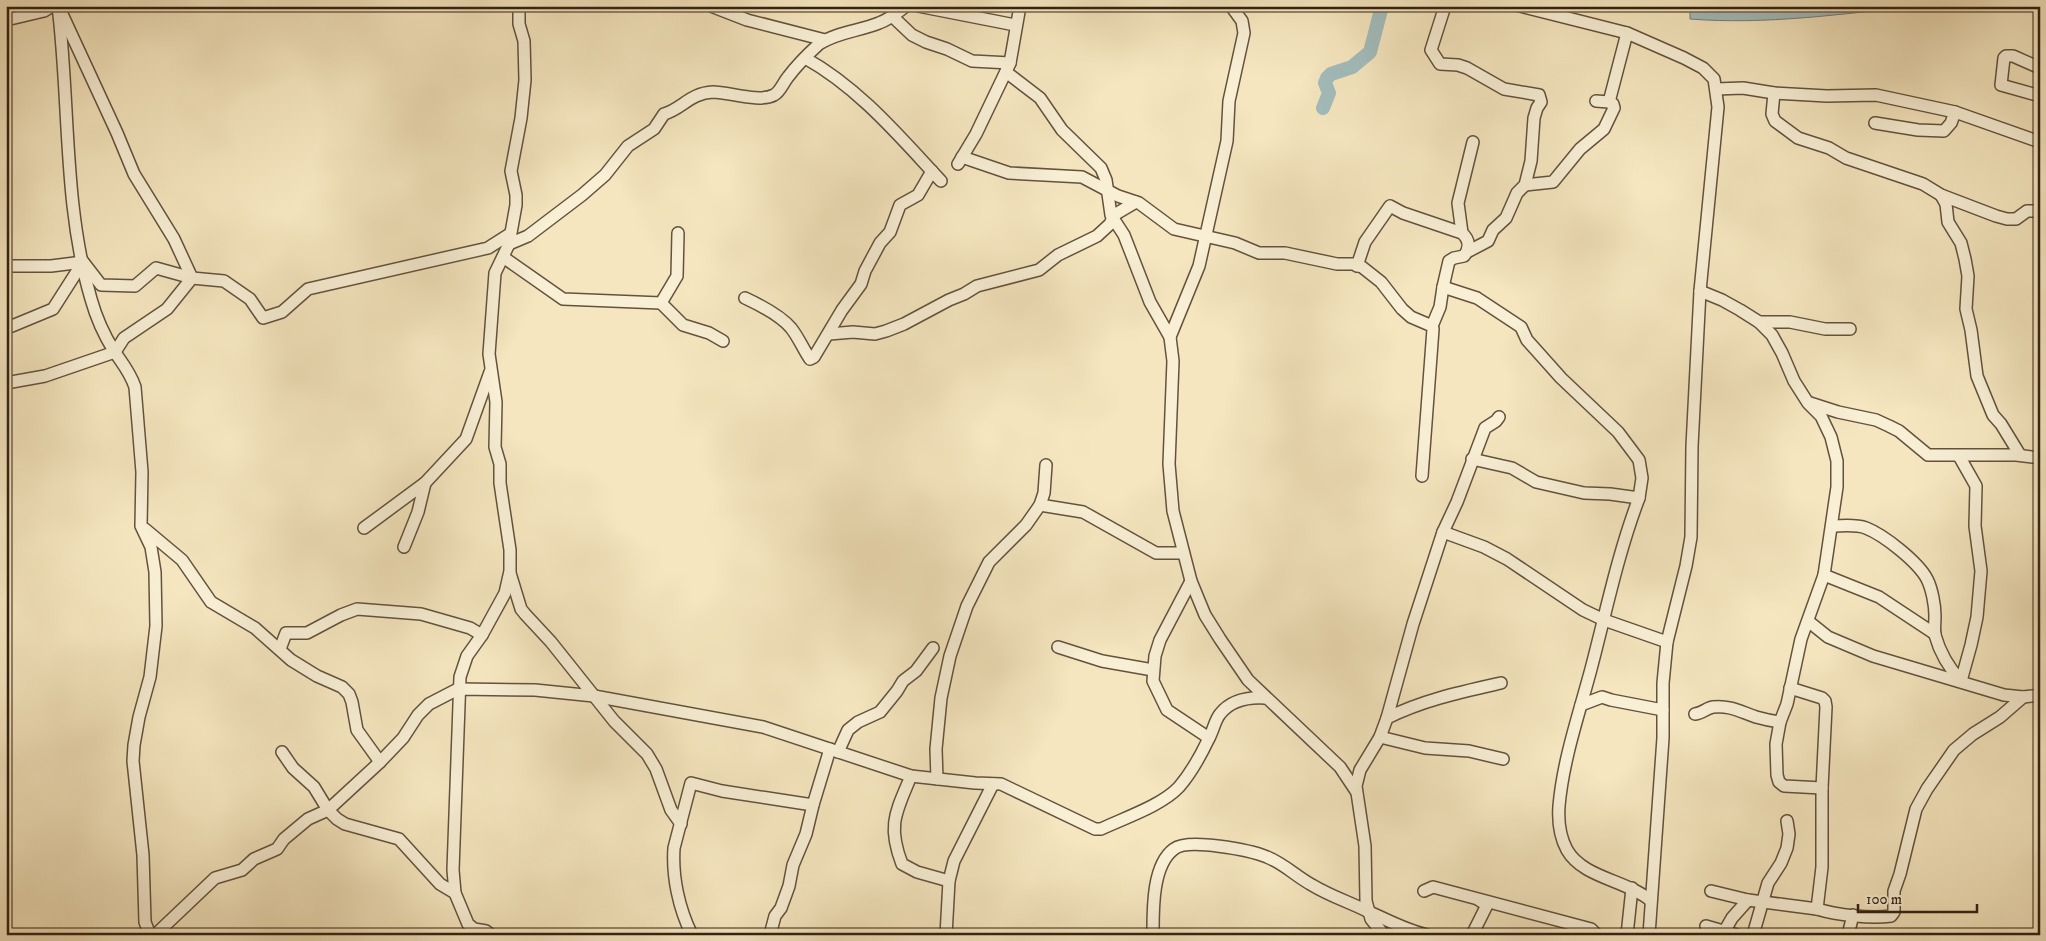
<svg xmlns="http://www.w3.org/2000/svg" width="2046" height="941" font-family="'IM FELL DW Pica',serif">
<rect width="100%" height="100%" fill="#f5e6bf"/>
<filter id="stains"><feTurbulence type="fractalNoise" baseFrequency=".004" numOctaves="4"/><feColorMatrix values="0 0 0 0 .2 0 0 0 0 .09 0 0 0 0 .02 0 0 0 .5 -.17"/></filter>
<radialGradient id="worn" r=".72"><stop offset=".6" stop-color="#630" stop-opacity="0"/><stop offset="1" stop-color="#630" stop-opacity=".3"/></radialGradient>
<path fill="#a2bdbd" stroke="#757f79" d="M1685,6h232c-75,8 -151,19 -227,13v-8l-6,-1z"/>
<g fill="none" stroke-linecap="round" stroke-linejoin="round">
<path stroke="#a2bdbd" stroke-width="14" d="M1323,108l6,-15 -4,-10 2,-5 4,-4 21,-7 18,-15 12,-46"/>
<g stroke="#63523e" stroke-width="14">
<g id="minor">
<path d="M58,6c12,98 5,198 33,293 5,18 13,36 23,52 8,12 16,21 21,36l7,85 -1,54 10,21 4,25 1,54 -6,51 -11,40 -5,28 -1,16 10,94 2,67 5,13"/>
<path d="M711,6l36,14 78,20"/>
<path d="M918,6l97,19"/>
<path d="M1231,6l11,15 2,12 -15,68 -2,40 -28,125 -29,71 3,24 -4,103 4,47 18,70 14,34 15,24 28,41 92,87 16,24"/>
<path d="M1445,6l-14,44 9,14 18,1 9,3 37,21 35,6 2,7 -4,6 -3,10 -3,43 -6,24 -8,8 -11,25 -13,12 -5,11 -21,11"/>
<path d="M1520,6l107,27 57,25 19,10 11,11 4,28 -18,184 -8,155 -1,91 -5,29 -19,76 -4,41v55l-14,197"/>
<path d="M893,17l19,18 14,7 21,7 25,12 38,2"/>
<path d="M6,20l38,-9 8,-5"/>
<path d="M805,58c54,30 94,78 136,123"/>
<path d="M2040,68l-27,-12h-7l-2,2 -3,27 39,11"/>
<path d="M1006,72l34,26 22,32 39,38 5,12 5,35 13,20 26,67 20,35"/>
<path d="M1716,89l27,-1 31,5 53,3 49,-1 79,17 85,30"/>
<path d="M1774,93l-2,21 3,7 23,17 31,10 17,10 77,26 18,11 55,21 11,3h9l11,-8h13"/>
<path d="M1596,101l13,1 18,-69"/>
<path d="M1875,123l43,7 26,1 7,-8 4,-11"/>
<path d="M962,157l47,16 73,4 36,19 21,7 35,26 61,14 24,10h26l52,11h16l9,3 19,15 21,27 9,8 21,9 1,3 -11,147"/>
<path d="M958,164l18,-30 34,-71 10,-57"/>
<path d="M1525,185l28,-3 27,-33 24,-20 10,-21 -1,-4 -4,-2"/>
<path d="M1941,195l5,9 2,18 13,21 4,16 3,17 -2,33 5,21 6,46 16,39 8,9 19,31"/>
<path d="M1462,233l-4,-30 15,-61"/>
<path d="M509,244l19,-8 54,-41 23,-20 23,-29 26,-17 10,-15c18,-5 26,-21 49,-22 16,0 46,11 61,3 6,-3 9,-12 14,-18 9,-12 20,-23 31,-33 18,-12 41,-13 60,-21 11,-4 18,-10 27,-17"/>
<path d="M503,257l60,42 98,4 16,-27 1,-43"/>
<path d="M84,263l17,22 34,1 21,-18 36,10 32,3 26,18 13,19 19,-6 26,-23 180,-41 22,-14"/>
<path d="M6,266h45l32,-4"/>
<path d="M1357,266l8,-24 25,-36 13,7 59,20c8,7 8,15 2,23l-10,2 -5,3 -6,26 -3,20 -8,19"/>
<path d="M1443,287l34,11 44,29 6,13 9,10 25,28 57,54 21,28 3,18 -3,20c-21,55 -33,114 -48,171 -12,45 -28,91 -32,137 -1,14 1,31 8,44 16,28 59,30 83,50"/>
<path d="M1700,291l22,9 18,10 19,12 13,13 10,18 12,28 14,22 13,13 10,21 6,24v26l-13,88 -23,64 -14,65 -7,18 -4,22 1,31 2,7 5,4 38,2"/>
<path d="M745,298c15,7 35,17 46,30 8,10 12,21 19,31l4,-2 28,-47 19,-26 4,-13 15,-28 10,-11 10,-27 18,-10 14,-24"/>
<path d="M661,303l22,22 26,8 14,8"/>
<path d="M1759,322h31l35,7h25"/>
<path d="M6,327l6,-1 41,-17 30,-47"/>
<path d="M829,334l24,-2 22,2 11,-3 18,-7 45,-24 15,-6 13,-8 62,-16 19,-15 39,-19 13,-12 4,-9 22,-13"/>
<path d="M6,383l39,-7 70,-24 9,-14 43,-29 25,-31 -18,-39 -40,-65 -17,-41 -55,-119"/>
<path d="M1810,403l28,9 38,8 13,6 10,5 29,24h88l24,3"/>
<path d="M1959,456l17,30 -1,40 6,45 -4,46 -6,28 -10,36"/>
<path d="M1472,459l40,9 24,14 48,11 26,1 29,4"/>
<path d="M1040,505l43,7 73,41h27"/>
<path d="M1832,526c11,0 23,-2 34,2 18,7 52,34 61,51 5,10 8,26 8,37 0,6 -1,13 0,19 5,18 14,33 26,46"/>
<path d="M364,528l61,-45 41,-44 24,-67"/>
<path d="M145,529l37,31 29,42 44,26 36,32 26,16 25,11 7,7 3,8 5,28 23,32"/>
<path d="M1443,532l41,15 23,12 76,51 21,10 63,22"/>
<path d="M404,547l14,-35 7,-29"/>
<path d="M510,573l11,36 4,5 26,28 63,79 33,33 9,15 15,41 10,14"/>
<path d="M1824,575l55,22 56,37"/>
<path d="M1191,581l-31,59 -5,16 -2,25 14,29 42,28"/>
<path d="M1808,621l20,16 45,19 131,39 19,2 17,-2"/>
<path d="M1058,647l44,14 51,9"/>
<path d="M280,649l6,-16h21l34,-18 16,-6 64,5 49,14 12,7"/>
<path d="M1790,688l32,10 3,3 1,6 -4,81v79l-5,42"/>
<path d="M1581,705l21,-8 9,3 52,10"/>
<path d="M1695,714c7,-1 12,-6 18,-7 17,-2 28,5 43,10 7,2 16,4 24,5"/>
<path d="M1387,718c36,-18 74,-26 114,-35"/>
<path d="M1380,737l45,11 44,3 34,8"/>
<path d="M282,752l11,16 21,19 14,23 9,9 8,5 54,15 41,45 15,9 13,31 6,5 12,2 5,4"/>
<path d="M838,752l10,-22 10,-8 22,-10 17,-21 6,-10 13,-10 17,-23"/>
<path d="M911,776c-15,36 -24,49 -9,88l15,8 32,9"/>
<path d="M937,779l-1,-30 5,-51 9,-42 17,-50 22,-44 37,-37 14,-20 4,-12 2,-28"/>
<path d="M1424,891l9,-4 158,42 6,6"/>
<path d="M1711,891l37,9 69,9c20,6 54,10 74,7l3,-4v-21l6,-17 16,-65 11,-20 27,-39 19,-16 27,-17 23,-20"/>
<path d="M455,893l-2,-23 7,-193 7,-21 15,-21 23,-42 5,-22v-21l-10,-67v-19l-5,-17 1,-45 -7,-48 6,-81 14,-29 7,-39v-10l-5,-24 10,-53 4,-38 -1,-39 -5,-17v-18"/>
<path d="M1706,926l31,9"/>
<path d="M1724,932l8,-14 16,-18"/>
<path d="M155,935l60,-57 27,-8 12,-11 23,-10 7,-10 24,-20 20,-9 52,-48 23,-24 15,-23 11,-11 29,-15 77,1 59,6 169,31 148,49 64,7 26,1 94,45h6c23,-11 60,-23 78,-42 12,-14 22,-32 30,-49 4,-7 6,-18 11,-24 11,-14 29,-17 45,-16"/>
<path d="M692,935c-13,-26 -20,-58 -18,-87l17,-65 31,8 91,14"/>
<path d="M770,935l5,-19 6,-8 8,-22 4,-21 13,-31 7,-29 17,-56"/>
<path d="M946,935l3,-54 5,-20 39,-77"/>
<path d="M1153,935c0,-25 -1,-70 21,-86 14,-11 76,1 93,8 16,6 30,20 45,28 18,11 37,17 55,26 21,9 38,19 60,24"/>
<path d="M1384,935l-13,-16 -5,-18 -1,-55 -9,-60 4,-16 20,-33 7,-19 26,-94 30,-92 14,-30 28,-74 11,-7 3,-4"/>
<path d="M1472,935l15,-30 -8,-5"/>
<path d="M1627,935l5,-47"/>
<path d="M1753,935l15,-52 13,-20 6,-15 2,-14 -2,-13"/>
<path d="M1848,935l5,-20"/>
</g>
</g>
<use href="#minor" stroke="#f8efd5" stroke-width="11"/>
</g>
<rect width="2046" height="941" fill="none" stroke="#f5e6bf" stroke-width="25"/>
<rect x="8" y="8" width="2031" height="926" fill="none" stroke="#322113" stroke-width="2.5"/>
<rect x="12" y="12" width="2021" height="916" fill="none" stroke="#322113"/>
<path d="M1858 904v8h119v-8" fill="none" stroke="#322113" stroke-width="2.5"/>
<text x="1866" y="904" font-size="15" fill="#322113" stroke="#f8efd5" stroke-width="4" paint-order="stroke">100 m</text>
<rect width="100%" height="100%" filter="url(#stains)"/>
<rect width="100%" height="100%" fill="url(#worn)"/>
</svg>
